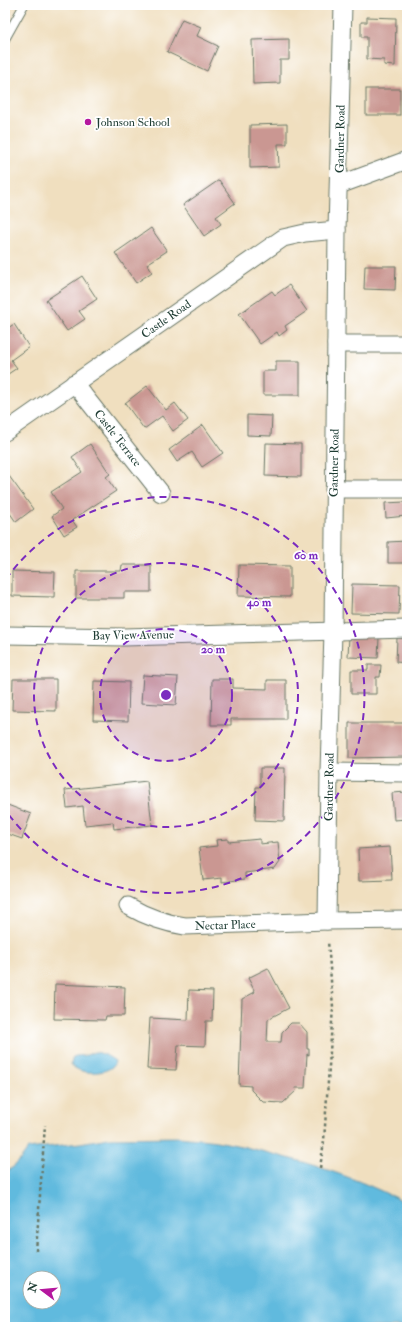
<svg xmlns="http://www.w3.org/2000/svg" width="412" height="1332" font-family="'IM FELL Double Pica',serif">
<rect width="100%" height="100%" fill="#fff"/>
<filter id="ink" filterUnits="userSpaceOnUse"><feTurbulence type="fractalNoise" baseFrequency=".025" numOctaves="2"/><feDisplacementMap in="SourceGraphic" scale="8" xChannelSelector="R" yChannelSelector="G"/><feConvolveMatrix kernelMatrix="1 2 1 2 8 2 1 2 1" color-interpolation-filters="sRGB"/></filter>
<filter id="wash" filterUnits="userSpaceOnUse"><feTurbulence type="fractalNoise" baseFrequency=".012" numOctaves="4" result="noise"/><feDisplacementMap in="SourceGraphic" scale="16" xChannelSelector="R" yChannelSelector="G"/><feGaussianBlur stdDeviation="0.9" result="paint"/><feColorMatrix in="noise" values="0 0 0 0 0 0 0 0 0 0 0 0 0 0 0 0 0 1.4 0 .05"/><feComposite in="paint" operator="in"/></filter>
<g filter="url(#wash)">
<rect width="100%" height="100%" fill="#f0dfbf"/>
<g fill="#60bade" stroke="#407c89" fill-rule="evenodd">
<path d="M94,1052c6,0 16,5 21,9 -1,14 -37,15 -44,3l2,-7 3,-1 11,-1z"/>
<path d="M179,1137c14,2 29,2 43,5 26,5 51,12 77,19 37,11 74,24 108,43v123h-402v-156c10,-2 17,-14 23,-22l52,-6 29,-5zM30,1278h24v24h-24z"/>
</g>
<g id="blocks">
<g fill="#ca9792">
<path d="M367,17l29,1 -1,48 -11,-1v-5l-17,-1v-22h-6v-15h6z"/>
<path d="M182,19l19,8 -4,9 21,10 -11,25 -40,-19z"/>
<path d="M289,39v21h-9v23l-27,1 -1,-44z"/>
<rect x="366" y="89" width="34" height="26"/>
<path d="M287,124v20h-9l1,23 -29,1v-43z"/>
<path d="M219,180l16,23 -19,14 5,7 -17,12 -21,-31z"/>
<path d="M151,228l16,23 -20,13 5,8 -16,11 -21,-30z"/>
<path d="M365,266h31l-1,24 -31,-1z"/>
<path d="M404,273h3v38h-1z"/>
<path d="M82,276l15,23 -18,12 6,8 -18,12 -21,-31z"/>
<path d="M289,285l18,26 -22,15 2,4 -8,6 -2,-4 -17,12 -21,-30 33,-23 3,4z"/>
<path d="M14,324l15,23 -18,13 6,8 -12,8v-46z"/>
<path d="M276,361h24v34h-37v-24h13z"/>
<path d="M147,386l19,24 9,-7 13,17 -15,11 -11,-15 -18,13 -19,-26z"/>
<path d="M247,415l25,1 -1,20 -24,-1z"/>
<path d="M203,425l20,28 -21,14 -10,-15 -15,10 -8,-12z"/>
<path d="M266,443l35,1v33l-36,-1z"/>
<path d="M90,444l20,30 -4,3 10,14 -44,29 5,7 -13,8 -12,-19 10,-7 -11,-17 31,-20 -10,-15z"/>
<path d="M9,476l24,33 -17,13 -11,-16v-27z"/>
<path d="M405,502l1,14 -20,2 -1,-15z"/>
<path d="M407,541v22h-19v-21z"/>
<path d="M122,565h29v27h-27v6h-48v-27h45z"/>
<path d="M239,565l51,1v31l-52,-1z"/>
<path d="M12,571l43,1 -1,25 -42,-1z"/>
<path d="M352,584l48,1 -1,29 -48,-1z"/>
<path d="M349,636l30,1 -1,21 -30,-1z"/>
<path d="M397,638h10v25l-11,-1z"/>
<path d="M368,665h13l-1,12h-4v17h-25v-24h17z"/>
<path d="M143,675l35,2 -2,28 -35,-2z"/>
<path d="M13,679h43v32l-44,-1z"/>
<path d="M212,679h21v9l34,1v-9h19v39h-55v6h-20z"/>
<path d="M94,681l35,1 -1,39 -35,-1z"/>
<path d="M349,723h58v34l-58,1z"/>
<path d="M260,768h25l-1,53 -29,-1 1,-33h4z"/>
<path d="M147,781l5,44 -38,4 -1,-7 -28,3 -2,-19 -16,2 -2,-18z"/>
<path d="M407,792v27l-13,1 -2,-27z"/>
<path d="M5,804l26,10 -9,25 -17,-6z"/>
<path d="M228,839v3l32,-3v5l18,-2 2,20 -5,7 -30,4v6l-23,3v-4l-19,2 -4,-32 18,-2 -1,-6z"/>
<path d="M390,847l2,33 -33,1 -1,-32z"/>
<path d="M268,968l21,40 -21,11 -1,23h14l1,-10 9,-9h8l8,9v17h2v6l-2,-1 -2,34h-10l1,3 -13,12 -20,-1 -12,-12v-4l-12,-1 3,-86 13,-7 -7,-14z"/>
<path d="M55,984l70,3 -1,29h-18l-1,4 -51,-1z"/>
<path d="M189,990l24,1 -1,30h-6l-1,25 -27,-1 -2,25 -29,-1 3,-51 38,2z"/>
</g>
</g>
</g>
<g filter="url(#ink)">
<use href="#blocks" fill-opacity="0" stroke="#687665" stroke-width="1"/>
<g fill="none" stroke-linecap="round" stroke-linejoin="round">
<g stroke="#687665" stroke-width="10">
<path id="lane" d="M5,39l19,-34"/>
</g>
<g stroke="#687665" stroke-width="19">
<g id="street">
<path d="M339,185l68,-25"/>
<path d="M336,344h71"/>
<path d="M74,383l87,110"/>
<path d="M5,432l278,-194 22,-5 32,-3"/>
<path d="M334,489h73"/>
<path d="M5,635l119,2 283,-8"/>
<path d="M329,772l78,1"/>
<path d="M128,906c19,11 35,17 57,20l142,-5 80,-1"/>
<path d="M327,921l2,-149 4,-141 4,-401 6,-225"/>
</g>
</g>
<g stroke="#687665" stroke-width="2.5" stroke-dasharray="3 3" stroke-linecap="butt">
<path d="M320,1168l4,-27 9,-134 -5,-66"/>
<path d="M36,1251l9,-126"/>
</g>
<use href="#lane" stroke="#fff" stroke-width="8"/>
<use href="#street" stroke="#fff" stroke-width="17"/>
</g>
</g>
<circle cx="166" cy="695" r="66" fill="#7b2cbf" fill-opacity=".12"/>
<g fill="none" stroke="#7b2cbf" stroke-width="2" stroke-dasharray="7 5">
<circle cx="166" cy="695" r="66"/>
<circle cx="166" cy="695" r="132"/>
<path d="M6 579A198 198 0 1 1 6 811"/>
</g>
<circle fill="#b5179e" stroke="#fff" stroke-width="1.5" cx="88" cy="122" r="4"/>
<g text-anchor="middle" stroke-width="3.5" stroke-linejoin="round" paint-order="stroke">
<g font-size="12" fill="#1f3d34" stroke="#fff" text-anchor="start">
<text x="96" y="126">Johnson School</text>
</g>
<g font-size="12" fill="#1f3d34" stroke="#fff">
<text transform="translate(340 139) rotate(-89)" y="4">Gardner Road</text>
<text transform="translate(166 319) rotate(-35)" y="4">Castle Road</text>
<text transform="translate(118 438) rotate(52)" y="4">Castle Terrace</text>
<text transform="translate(334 463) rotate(-89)" y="4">Gardner Road</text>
<text transform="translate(133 635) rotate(-1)" y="4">Bay View Avenue</text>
<text transform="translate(329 787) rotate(-89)" y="4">Gardner Road</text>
<text transform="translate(225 925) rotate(-2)" y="4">Nectar Place</text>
</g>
</g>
<circle cx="166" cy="695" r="6" fill="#7b2cbf" stroke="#fff" stroke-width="2"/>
<g font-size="12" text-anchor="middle" font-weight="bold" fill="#7b2cbf" stroke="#fff" stroke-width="3.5" stroke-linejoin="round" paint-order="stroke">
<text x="306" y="559">60 m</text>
<text x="259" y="606">40 m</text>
<text x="213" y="653">20 m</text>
</g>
<rect width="412" height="1332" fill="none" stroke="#fff" stroke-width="20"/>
<g transform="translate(42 1290) rotate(286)"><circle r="19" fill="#ffffff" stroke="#a5b1ae"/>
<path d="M0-3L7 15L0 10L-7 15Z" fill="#b5179e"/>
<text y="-6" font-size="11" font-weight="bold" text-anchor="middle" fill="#1f3d34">N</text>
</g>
</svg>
